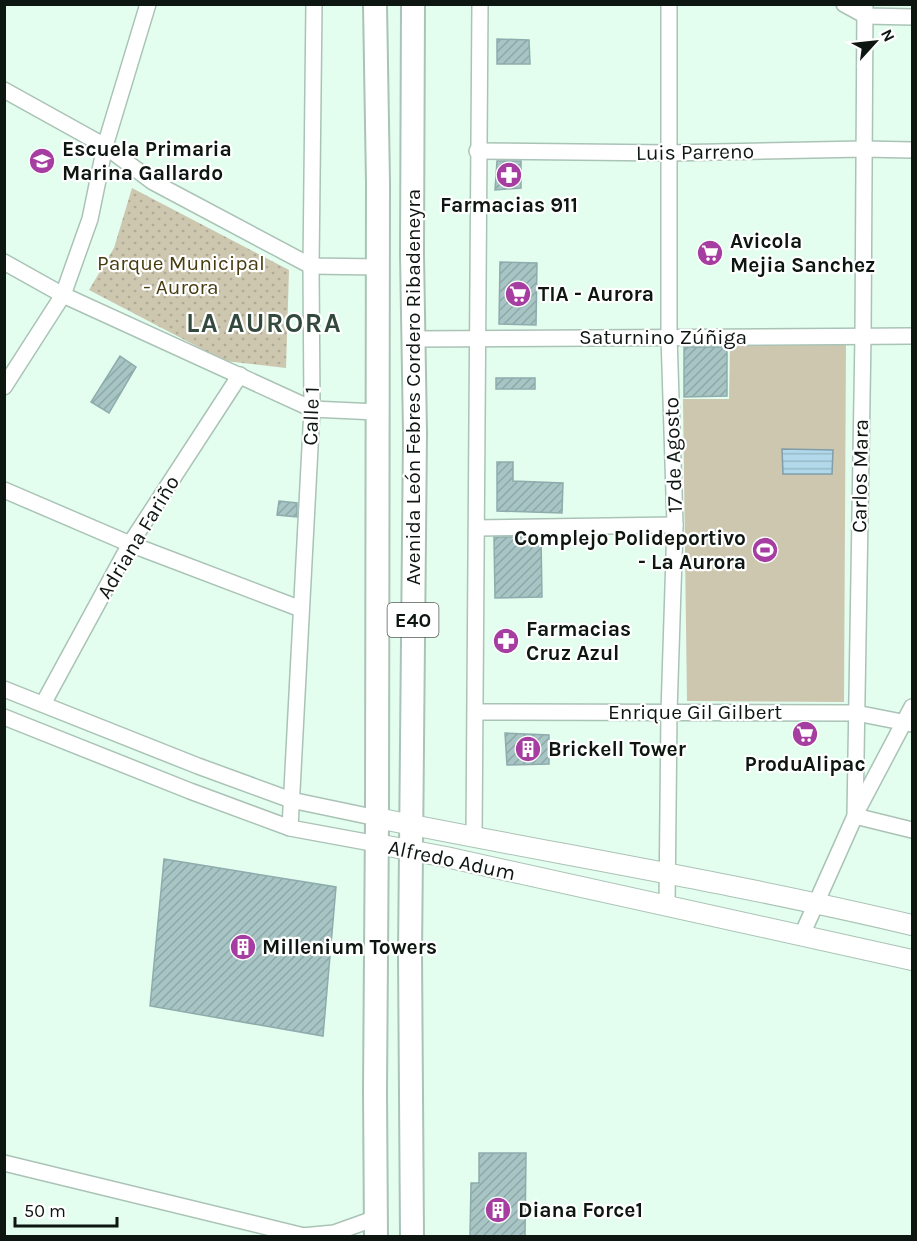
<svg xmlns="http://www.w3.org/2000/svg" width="917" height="1241" font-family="Karla,sans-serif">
<defs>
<pattern id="park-dots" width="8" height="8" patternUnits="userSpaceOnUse" patternTransform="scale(1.5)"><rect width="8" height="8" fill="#cdc7b0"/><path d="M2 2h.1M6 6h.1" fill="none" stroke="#afaa96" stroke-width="1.8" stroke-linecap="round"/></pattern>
<pattern id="water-rules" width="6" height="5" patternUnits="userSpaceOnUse" patternTransform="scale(1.5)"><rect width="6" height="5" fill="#b2d9eb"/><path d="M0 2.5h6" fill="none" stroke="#98bac8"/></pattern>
<pattern id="building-hatch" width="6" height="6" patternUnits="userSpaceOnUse" patternTransform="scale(1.5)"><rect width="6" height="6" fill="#a6c5c4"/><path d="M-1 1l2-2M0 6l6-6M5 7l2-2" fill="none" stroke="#8ea8a7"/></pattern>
</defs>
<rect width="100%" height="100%" fill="#e3fdef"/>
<path fill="url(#park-dots)" d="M132,188l157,82 -3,98 -61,-7 -136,-71 25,-42z"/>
<path fill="#cdc7b0" d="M846,342l-2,360 -157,-1 -4,-302h46l1,-55z"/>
<path fill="url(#water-rules)" stroke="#809eaa" stroke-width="1.5" d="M782,449l51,1 -1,24h-49z"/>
<g fill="url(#building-hatch)" stroke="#8eacac" stroke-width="1.5">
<path d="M497,39l32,1 1,24h-33z"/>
<path d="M497,161h24v27l-26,2z"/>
<path d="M500,262l37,1 -1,62 -37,-1z"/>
<path d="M684,347h43v49l-43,1z"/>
<path d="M120,356l16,11 -27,46 -18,-11z"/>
<rect x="496" y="378" width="39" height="11"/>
<path d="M497,462h16v19l50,2 -1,30 -65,-2z"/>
<path d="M279,501l18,2v14l-20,-2z"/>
<path d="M494,537h47l1,60 -47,1z"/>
<path d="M505,733l44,2v29l-42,1z"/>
<path d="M164,859l172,28 -13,149 -173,-30z"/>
<path d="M479,1153h47l-1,83h-55l1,-53h8z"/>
</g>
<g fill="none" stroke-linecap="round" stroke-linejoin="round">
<g stroke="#aac3b6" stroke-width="18">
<g id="minor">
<path d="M844,4l22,12 46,1"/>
<path d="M4,90l101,56 48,36 158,84 67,1"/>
<path d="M477,151l193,2 193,-4 49,1"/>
<path d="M4,262l59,33 249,114 65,3"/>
<path d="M413,339l499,-3"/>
<path d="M4,387l59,-92 27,-76 15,-73 43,-142"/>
<path d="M4,490l126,54 171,65"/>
<path d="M477,528l198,-3"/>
<path d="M4,689l194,77 93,34 86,18"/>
<path d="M43,704l87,-160 110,-169"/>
<path d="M476,712l380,1 56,11"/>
<path d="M4,717l186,74 100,37 87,16"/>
<path d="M856,813l56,-106"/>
<path d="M855,816l57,14"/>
<path d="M290,828l22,-419 -1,-143 3,-262"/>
<path d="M474,837l6,-833"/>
<path d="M667,906l2,-194 6,-187 -6,-189v-332"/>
<path d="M801,937l54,-121 8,-480 2,-332"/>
<path d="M4,1163l300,73"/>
<path d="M302,1236l32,-3 42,-15"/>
</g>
</g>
<g stroke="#aac3b6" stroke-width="22">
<g id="major">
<path d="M377,818c179,36 358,65 535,107"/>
<path d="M377,844l69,13 466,103"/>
</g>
</g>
<g stroke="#aac3b6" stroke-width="26">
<g id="highway">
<path d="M375,4l3,179 -1,635 -2,273 1,145"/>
<path d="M412,1236l-2,-282 5,-521 -3,-179 1,-250"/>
</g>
</g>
<use href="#minor" stroke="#fff" stroke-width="15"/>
<use href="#major" stroke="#fff" stroke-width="20"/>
<use href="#highway" stroke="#fff" stroke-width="22"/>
</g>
<defs>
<g id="school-disc" transform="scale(1.35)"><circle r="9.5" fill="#a63ea1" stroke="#fff"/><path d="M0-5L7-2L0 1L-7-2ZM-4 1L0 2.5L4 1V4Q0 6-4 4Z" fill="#fff"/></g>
<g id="pharmacy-disc" transform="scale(1.35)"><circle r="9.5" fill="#a63ea1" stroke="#fff"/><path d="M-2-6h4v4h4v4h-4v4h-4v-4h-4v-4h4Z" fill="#fff"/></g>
<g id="supermarket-disc" transform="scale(1.35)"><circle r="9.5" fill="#a63ea1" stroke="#fff"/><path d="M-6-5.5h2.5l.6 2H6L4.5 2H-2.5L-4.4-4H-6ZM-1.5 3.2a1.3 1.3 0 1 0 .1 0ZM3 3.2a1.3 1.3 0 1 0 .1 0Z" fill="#fff"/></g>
<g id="stadium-disc" transform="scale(1.35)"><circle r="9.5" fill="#a63ea1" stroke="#fff"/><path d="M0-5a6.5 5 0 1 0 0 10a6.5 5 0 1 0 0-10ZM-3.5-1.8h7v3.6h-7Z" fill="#fff"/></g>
<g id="building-disc" transform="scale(1.35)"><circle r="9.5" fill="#a63ea1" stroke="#fff"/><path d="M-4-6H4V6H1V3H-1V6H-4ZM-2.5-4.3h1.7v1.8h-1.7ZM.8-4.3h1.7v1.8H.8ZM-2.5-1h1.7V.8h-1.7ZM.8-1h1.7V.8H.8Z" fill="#fff"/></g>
</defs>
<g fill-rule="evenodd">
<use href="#school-disc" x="42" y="161"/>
<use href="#pharmacy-disc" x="509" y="175"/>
<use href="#supermarket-disc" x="710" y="253"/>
<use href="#supermarket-disc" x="518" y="294"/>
<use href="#stadium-disc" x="765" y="550"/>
<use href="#pharmacy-disc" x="506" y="641"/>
<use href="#supermarket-disc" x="805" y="734"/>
<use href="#building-disc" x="528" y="749"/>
<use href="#building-disc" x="243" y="947"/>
<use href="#building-disc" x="498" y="1210"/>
</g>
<g text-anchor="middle" stroke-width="4.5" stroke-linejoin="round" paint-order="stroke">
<rect fill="#fff" stroke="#565c58" stroke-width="1.5" x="387.5" y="603" width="51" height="34" rx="4.5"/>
<g font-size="20" font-weight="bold" fill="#0d1611">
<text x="413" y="627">E40</text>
</g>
<g font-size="21" font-weight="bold" fill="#0d1611" stroke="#fff" text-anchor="start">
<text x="62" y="156">Escuela Primaria<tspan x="62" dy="24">Marina Gallardo</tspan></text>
<text x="509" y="212" text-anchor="middle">Farmacias 911</text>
<text x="730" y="248">Avicola<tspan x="730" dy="24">Mejia Sanchez</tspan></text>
<text x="538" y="301">TIA - Aurora</text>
<text x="746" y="545" text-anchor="end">Complejo Polideportivo<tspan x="746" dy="24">- La Aurora</tspan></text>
<text x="526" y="636">Farmacias<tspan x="526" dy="24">Cruz Azul</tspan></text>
<text x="548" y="756">Brickell Tower</text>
<text x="805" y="771" text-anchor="middle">ProduAlipac</text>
<text x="262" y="954">Millenium Towers</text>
<text x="518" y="1217">Diana Force1</text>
</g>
<g font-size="21" fill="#0d1611" stroke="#fff">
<text transform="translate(695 152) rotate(-1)" y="7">Luis Parreno</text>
<text x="663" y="344">Saturnino Zúñiga</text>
<text transform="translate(413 387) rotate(-90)" y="7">Avenida León Febres Cordero Ribadeneyra</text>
<text transform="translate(311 416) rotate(-88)" y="7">Calle 1</text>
<text transform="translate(673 455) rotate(-92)" y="7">17 de Agosto</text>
<text transform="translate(860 476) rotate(-89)" y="7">Carlos Mara</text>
<text transform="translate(138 537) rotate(-59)" y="7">Adriana Fariño</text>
<text x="695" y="719">Enrique Gil Gilbert</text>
<text transform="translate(452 860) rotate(12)" y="7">Alfredo Adum</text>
</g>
<g font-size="21" fill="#473c0f" stroke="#fff">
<text x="181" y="270">Parque Municipal<tspan x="181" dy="24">- Aurora</tspan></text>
</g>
<g font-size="27" font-weight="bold" letter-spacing="1.5" fill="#33493e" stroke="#fff">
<text x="264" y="332">LA AURORA</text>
</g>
</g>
<rect width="917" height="1241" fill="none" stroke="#0d1611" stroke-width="12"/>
<g transform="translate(875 42) rotate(63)" stroke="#ffffff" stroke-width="4.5" paint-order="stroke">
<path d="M0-4.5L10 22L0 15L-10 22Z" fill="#0d1611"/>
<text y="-9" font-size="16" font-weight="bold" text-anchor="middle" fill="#0d1611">N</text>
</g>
<path d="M15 1217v9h102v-9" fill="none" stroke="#0d1611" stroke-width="3"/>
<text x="24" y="1217" font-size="18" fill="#0d1611" stroke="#ffffff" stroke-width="4.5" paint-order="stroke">50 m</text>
</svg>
